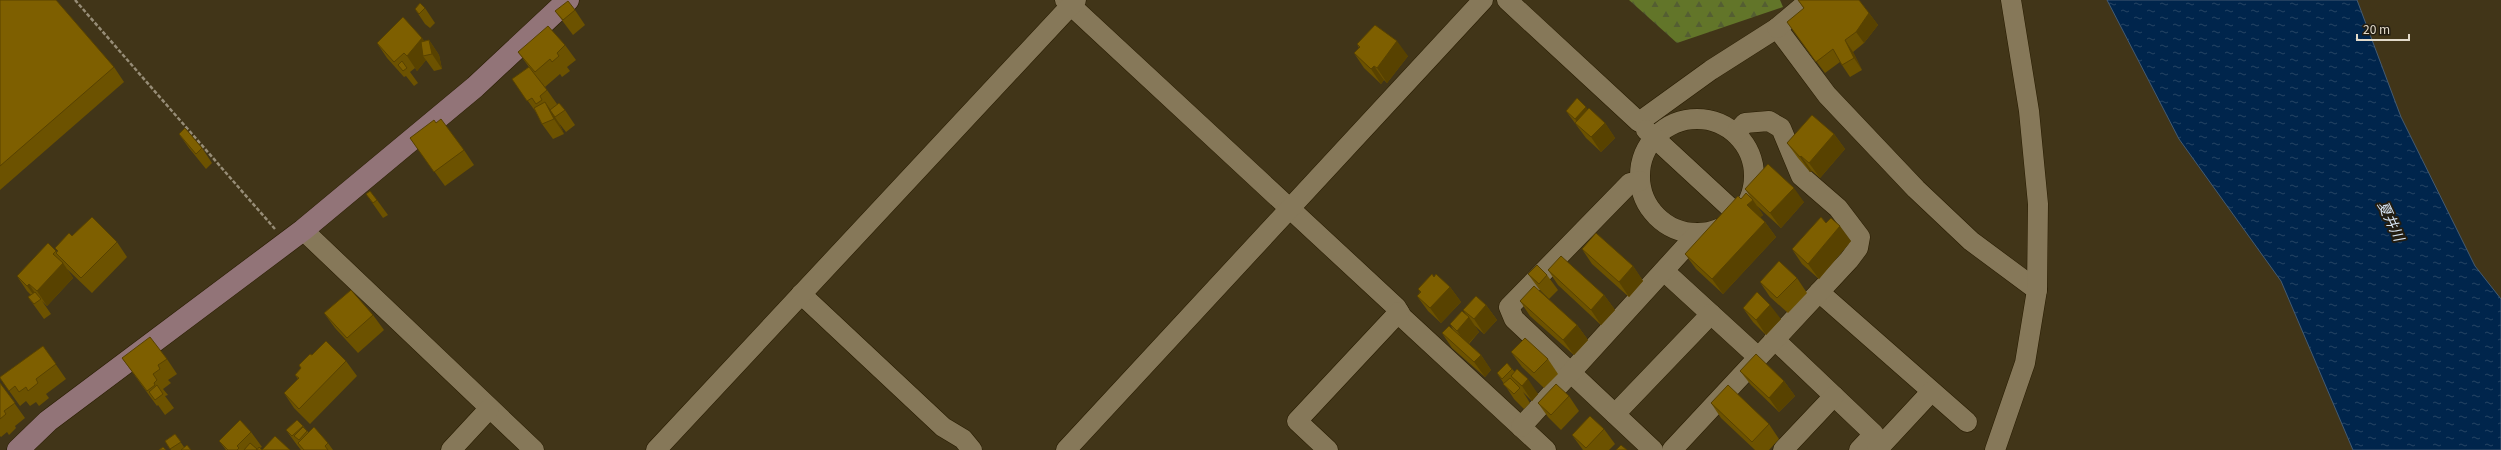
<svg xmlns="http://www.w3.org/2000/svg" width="2501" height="450" font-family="Georgia,'Noto Sans JP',serif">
<defs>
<pattern id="forest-firs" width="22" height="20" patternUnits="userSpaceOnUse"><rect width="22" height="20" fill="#627529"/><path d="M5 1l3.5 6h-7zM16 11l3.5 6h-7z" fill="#545e32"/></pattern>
<pattern id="water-ripples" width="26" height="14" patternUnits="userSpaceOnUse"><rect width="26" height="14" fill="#00254c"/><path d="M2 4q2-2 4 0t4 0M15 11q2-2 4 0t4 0" fill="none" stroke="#254464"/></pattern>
</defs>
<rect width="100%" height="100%" fill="#413518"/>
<path fill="url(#forest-firs)" d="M1629,0h151l3,7 -106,36z"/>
<path fill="url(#water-ripples)" stroke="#445b72" d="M2107,0h250l44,117 74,149 26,33v151h-148l-72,-169 -102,-142z"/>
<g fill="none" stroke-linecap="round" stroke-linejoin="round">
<g stroke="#281c00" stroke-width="21">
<g id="street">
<path d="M1065,0l331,307 6,10 144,133"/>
<path d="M1507,0l132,122 72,-52 66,-42 50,67 89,94 55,52 66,49"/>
<path d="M1777,28l33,-28"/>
<circle cx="1697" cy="176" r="57"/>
<path d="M1646,130l92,85"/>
<path d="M1640,181l-10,2 -121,124 5,12 139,131"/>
<path d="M303,230l231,220"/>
<path d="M1664,271l94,86"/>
<path d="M1819,292l148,130"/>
<path d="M801,294l142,133 20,12 9,11"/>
<path d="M1774,339l100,95 -15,16"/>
<path d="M1615,414l96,-100"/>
<path d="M1521,427l177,-194"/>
<path d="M451,450l38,-41"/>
<path d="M656,450l420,-450"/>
<path d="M1066,450l417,-450"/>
<path d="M1328,450l-31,-29 102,-109"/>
<path d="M1672,450l177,-190 9,-12 2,-11 -22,-29 -37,-32 -20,-48 -12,-7 -24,2 -9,10"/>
<path d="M1783,450l51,-54"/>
<path d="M1877,450l54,-58"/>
<path d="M1995,450l30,-87 12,-73 1,-86 -9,-93 -18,-111"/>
</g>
</g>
<g stroke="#281c00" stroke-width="23">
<path id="secondary" d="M18,450l30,-29 255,-191 172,-143 93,-87"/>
</g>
<path stroke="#978d77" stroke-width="2.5" stroke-dasharray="4 2" stroke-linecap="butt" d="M75,0l200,229"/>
<use href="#street" stroke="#867859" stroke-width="20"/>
<use href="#secondary" stroke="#927478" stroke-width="22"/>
</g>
<g fill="#6c5200">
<path d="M0,0l114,67 10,15 -124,108z"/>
<path d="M1798,0l71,13 9,12 -14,18 -11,9 9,18 -12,7 -10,-15 -15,11 -38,-51 17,-13z"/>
<path d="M425,8l10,15 -5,5 -5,-4 -10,-15z"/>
<path d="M575,10l10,15 -12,10 -18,-24z"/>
<path d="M422,38l2,3 5,-1 10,15 3,14 -8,2 -8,-11 -9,11 -2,-3 -5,4 8,11 -4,3 -8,-10 -2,1 -17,-19 -10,-15z"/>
<path d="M1357,44l51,12 -21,27 -3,-3 -3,4 -17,-16 -10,-15 5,-5z"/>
<path d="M565,45l11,15 -9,7 3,4 -8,6 -2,-3 -15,13 -10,-13 12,16 10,14 8,6 10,15 -9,7 -7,-9 5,11 -11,5 -11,-15 -4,-9 -26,-36 17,-12 -11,-15z"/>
<path d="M1588,109l17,14 10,15 -14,14 -15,-14 -20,-27z"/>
<path d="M436,123l28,27 10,15 -29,21 -35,-48z"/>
<path d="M179,134l23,14 10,15 -6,6 -17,-21z"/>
<path d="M1834,134l11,15 -25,29 -8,-7 -2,1 -12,-14 -11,-15z"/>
<path d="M1745,189l59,13 -23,26 -24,-22 6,9 -3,2 5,5 11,15 -53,57 -27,-25 -11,-15 56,-55 10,-1z"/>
<path d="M366,194l11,6 11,15 -5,3z"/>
<path d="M1826,223l25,18 -32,38 -17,-15 -10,-15z"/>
<path d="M72,236l45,6 10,15 -35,36 -25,-24 6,9 -26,28 -5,-5 9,13 -7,5 -16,-22 3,-2 -4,-4 -10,-15 39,-25 1,1 1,-1 -3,-3z"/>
<path d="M1582,249l51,17 10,15 -14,16 -37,-33z"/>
<path d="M1548,270l56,25 11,15 -14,15 -43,-40z"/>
<path d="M1528,274l19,1 11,15 -9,9 -10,-10z"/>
<path d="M1434,277l16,10 11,15 -20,21 -13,-12 -11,-15 3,-4 -2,-3z"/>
<path d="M1797,278l10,15 -19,20 -18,-16 -10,-15z"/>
<path d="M1520,301l57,24 11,15 -14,15 -44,-39z"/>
<path d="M1486,305l11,15 -13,14 -10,-9 5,7 -10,12 12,11 10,15 -6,7 -33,-29 -10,-15 12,-2 -4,-7 18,-7 -5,-7z"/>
<path d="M1743,308l38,11 -15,16 -13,-13z"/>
<path d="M324,313l49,2 11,15 -26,23 -23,-25z"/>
<path d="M43,346l23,33 -20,15 3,4 -10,8 -3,-4 -6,4 -4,-5 -6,5 -20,-28z"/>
<path d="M1511,352l37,7 10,15 -14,14 -22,-21z"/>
<path d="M312,355l34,6 11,15 -47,48 -16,-16 -10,-15 14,-14 -3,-4 6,-6 -2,-4z"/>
<path d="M122,358l45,1 10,15 -9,6 3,3 -8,6 5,6 -3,1 9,12 -9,7 -7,-10 -1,1z"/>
<path d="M1512,369l3,3 23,22 -6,7 -9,-9 7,11 -6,6 -10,-10 -17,-26z"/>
<path d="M1740,371l44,10 11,15 -16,16 -28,-27z"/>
<path d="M0,383l25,35 -10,8 1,2 -7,7 -2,-3 -6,5 -1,-1z"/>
<path d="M1569,396l10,15 -18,19 -13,-13 -10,-14z"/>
<path d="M1711,403l58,21 10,15 -10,11h-14l-34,-32z"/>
<path d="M303,426l6,7 19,10 5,7h-32l-4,-5 -11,-15z"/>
<path d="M1604,429l11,15 -6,6h-26l-11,-15z"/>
<path d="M251,432l11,15 -2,1 2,2h28h-64l-7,-9z"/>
<path d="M175,434l9,13 7,3h-20l-6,-9z"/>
</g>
<g fill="#584200">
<path d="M1869,13l9,12 -14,18 -8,-11z"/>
<path d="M422,38l9,13 -2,-11 10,15 3,14 -10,-15 -9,2 3,4 -9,11 -10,-15z"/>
<path d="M1845,40l8,12 9,18 -8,-12z"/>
<path d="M1397,41l11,15 -21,27 -10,-15z"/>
<path d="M1374,66l10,14 -3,4 -10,-15z"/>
<path d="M545,102l11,15 -6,-7 9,13 5,11 -10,-15z"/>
<path d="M1586,107l11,15 -14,8 -8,-11z"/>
<path d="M1605,123l10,15 -14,14 -10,-15z"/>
<path d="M1834,134l11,15 -25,29 -11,-15z"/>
<path d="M1801,156l11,15 -2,1 -10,-15z"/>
<path d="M1794,188l10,14 -23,26 -11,-15z"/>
<path d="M1753,200l10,15 -5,5 -11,-15z"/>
<path d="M1765,222l11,15 -53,57 -11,-15z"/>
<path d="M1840,226l11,15 -32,38 -11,-15z"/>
<path d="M63,263l10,15 -26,28 -10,-15z"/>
<path d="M1633,266l10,15 -14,16 -10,-15z"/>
<path d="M29,284l10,15 -1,2 -11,-15z"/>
<path d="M1450,287l11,15 -20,21 -11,-15z"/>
<path d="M1604,295l11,15 -14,15 -10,-15z"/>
<path d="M1486,305l11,15 -13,14 -10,-15z"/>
<path d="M1770,305l11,14 -15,16 -10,-15z"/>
<path d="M1469,317l10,15 -12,13 -10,-14z"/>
<path d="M1577,325l11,15 -14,15 -11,-15z"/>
<path d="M1481,355l10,15 -6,7 -11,-15z"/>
<path d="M1528,379l10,15 -6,7 -10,-15z"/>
<path d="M1784,381l11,15 -16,16 -10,-14z"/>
</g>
<g fill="#7e5f00" stroke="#584200">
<path d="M0,0h56l58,67 -114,99z"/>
<path d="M1798,0h61l10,13 -13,19 -11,8 9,18 -12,7 -9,-16 -17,13 -29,-40 17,-14z"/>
<path d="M568,1l7,9 -12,10 -8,-9z"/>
<path d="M420,3l5,5 -6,6 -4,-5z"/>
<path d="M403,17l19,21 -15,18 -3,-3 -10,9 -17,-19z"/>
<path d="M1375,25l22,16 -20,27 -3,-2 -3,3 -17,-16 6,-6 -3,-3z"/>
<path d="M548,26l17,19 -8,8 2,3 -7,6 -2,-3 -15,13 -17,-20z"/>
<path d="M429,40l3,14 -9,2 -2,-14z"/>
<path d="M402,61l5,7 -4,3 -5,-6z"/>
<path d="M529,67l18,23 -7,6 2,4 -6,4 -4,-6 -5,3 -15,-22z"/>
<path d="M1577,98l9,9 -11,12 -9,-8z"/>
<path d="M545,102l9,17 -12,5 -8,-16z"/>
<path d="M559,103l6,7 -10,7 -5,-7z"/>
<path d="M1589,108l16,15 -14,14 -16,-14z"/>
<path d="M1812,115l22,19 -25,29 -8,-7 -1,1 -13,-14z"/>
<path d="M441,119l23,31 -30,22 -24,-34 24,-18 2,3z"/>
<path d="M185,128l17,20 -6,6 -17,-20z"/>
<path d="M1768,164l26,24 -24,25 -25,-24z"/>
<path d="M370,191l7,9 -4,3 -7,-9z"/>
<path d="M1746,193l7,7 -6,5 18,17 -53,57 -27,-25 53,-58 3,3z"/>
<path d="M92,217l25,25 -36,36 -25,-25 2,-2 -3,-3 14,-15 3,3z"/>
<path d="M1821,217l5,6 5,-5 9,8 -32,38 -16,-15z"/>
<path d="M1596,233l37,33 -14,16 -37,-33z"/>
<path d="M48,243l8,8 -3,3 10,9 -26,28 -8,-7 -2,2 -10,-10z"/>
<path d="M1561,256l43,39 -13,15 -43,-40z"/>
<path d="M1779,261l18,17 -20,20 -17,-16z"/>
<path d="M1537,265l10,10 -8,9 -11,-10z"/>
<path d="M1432,274l2,3 2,-3 14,13 -20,21 -13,-12 4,-4 -3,-3z"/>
<path d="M1534,286l43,39 -14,15 -43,-39z"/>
<path d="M351,290l22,25 -26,23 -23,-25z"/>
<path d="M35,292l6,7 -7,5 -6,-7z"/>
<path d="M1757,292l13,13 -14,15 -13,-12z"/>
<path d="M1476,296l10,9 -12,14 -11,-9z"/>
<path d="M1462,311l7,6 -12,14 -7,-7z"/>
<path d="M1449,326l32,29 -7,7 -32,-29z"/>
<path d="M150,337l17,22 -9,6 2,4 -7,5 4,6 -3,3 1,2 -8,6 -25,-33z"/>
<path d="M1525,338l23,21 -14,14 -23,-21z"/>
<path d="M326,341l20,20 -47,48 -15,-16 15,-15 -4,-3 6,-7 -2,-3 11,-11 2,1z"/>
<path d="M43,346l13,18 -20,15 2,4 -10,8 -2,-4 -7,5 -4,-6 -6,5 -9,-13v-1z"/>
<path d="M1756,354l28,27 -15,17 -29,-27z"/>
<path d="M1507,363l5,6 -10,10 -5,-6z"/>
<path d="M1517,369l11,10 -6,7 -11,-10z"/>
<path d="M1510,378l10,10 -6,6 -11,-10z"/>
<path d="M0,383l15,20 -11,8 2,3 -6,5z"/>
<path d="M1556,384l13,12 -18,19 -13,-12z"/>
<path d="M157,385l6,9 -8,6 -6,-8z"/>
<path d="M1728,385l41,39 -17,18 -41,-39z"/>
<path d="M1590,416l14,13 -18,19 -14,-13z"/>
<path d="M240,420l11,12 -14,14 2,2 -2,2h-9l-9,-9z"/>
<path d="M297,420l6,6 -11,10 -6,-6z"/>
<path d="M303,427l4,4 -8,9 -5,-4z"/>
<path d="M314,427l14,16 -3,3 3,4h-24l-6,-7z"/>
<path d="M175,434l6,8 -11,7 -5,-8z"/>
<path d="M275,436l15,14h-33l2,-3 3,3z"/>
<path d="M250,443l7,6 -1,1h-12z"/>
<path d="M187,445l4,5h-10z"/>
<path d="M1621,445l6,5h-11z"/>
<path d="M163,447l3,3h-7z"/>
</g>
<g text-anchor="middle" stroke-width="4" stroke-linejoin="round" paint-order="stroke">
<g font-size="14" font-style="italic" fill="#d8e6f6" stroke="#231d11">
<text transform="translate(2391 221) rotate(65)" y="5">夏井川</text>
</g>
</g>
<path d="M2357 34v6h52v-6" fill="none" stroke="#e2daca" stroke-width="2"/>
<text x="2363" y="34" font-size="12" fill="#e2daca" stroke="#231d11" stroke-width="3" paint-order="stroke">20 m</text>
</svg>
